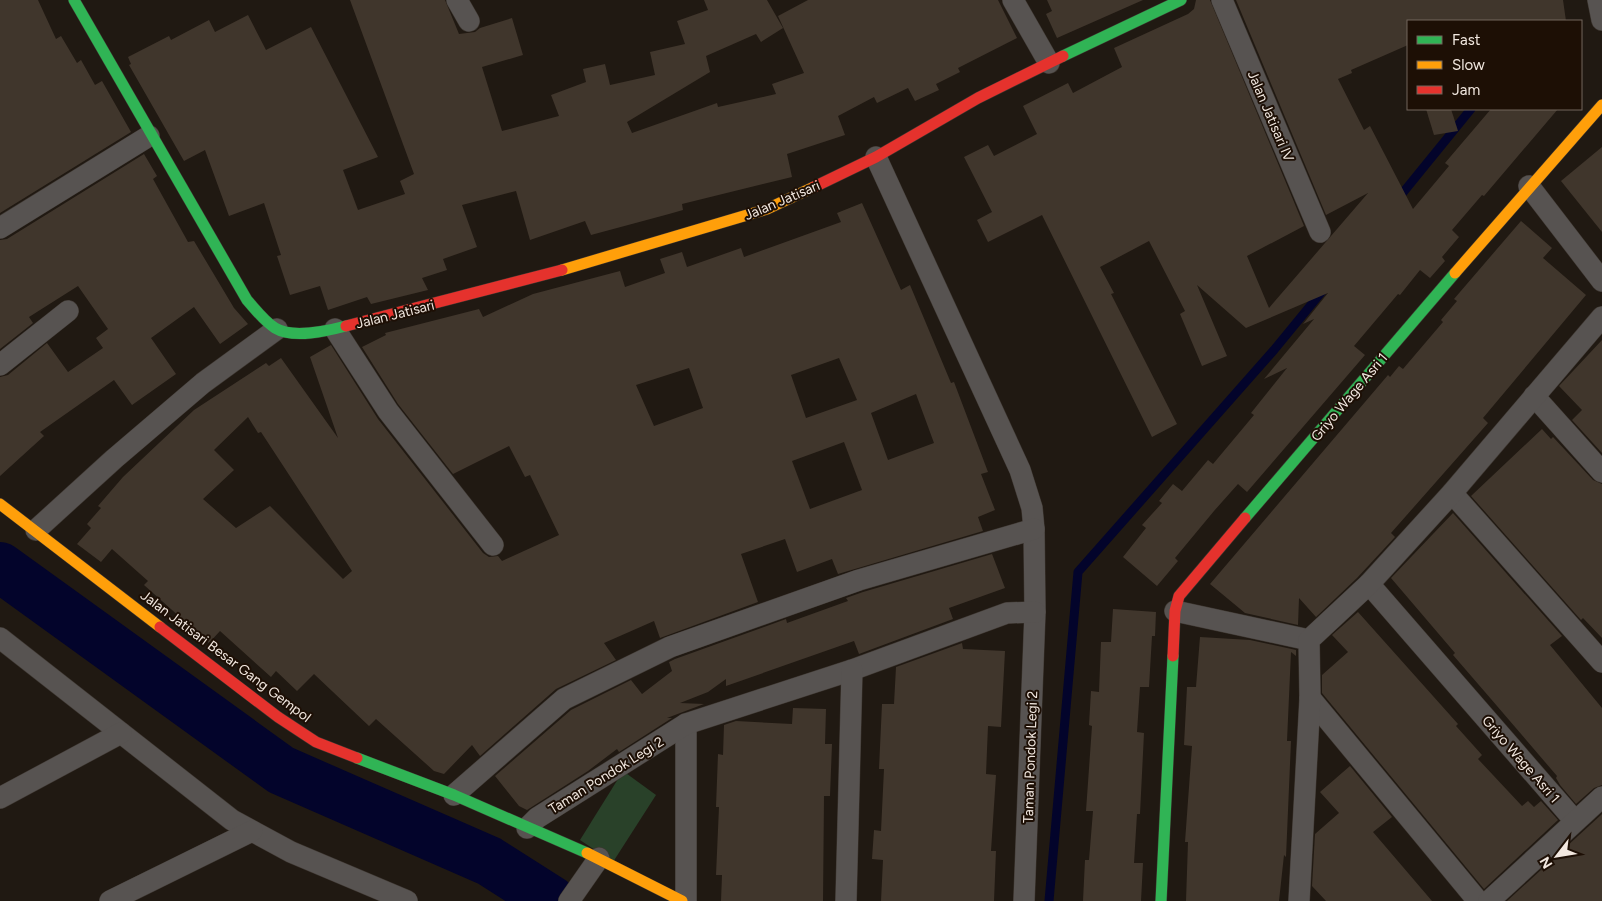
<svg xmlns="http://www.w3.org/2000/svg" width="1602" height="901" font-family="Figtree,sans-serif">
<rect width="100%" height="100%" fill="#201912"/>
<path fill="#294129" d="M623,771l33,24 -43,67 -33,-22z"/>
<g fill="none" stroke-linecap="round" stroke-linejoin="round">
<g stroke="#03042b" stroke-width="9">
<path d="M1397,200l74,-91"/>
<path d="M1049,901l29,-329 196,-222 50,-61"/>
</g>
<path stroke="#03042b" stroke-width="50" d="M0,567l281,203 208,91 63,40"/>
</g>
<g fill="#40362c" fill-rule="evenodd">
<path d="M0,0h38l18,39 5,-3 16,27 4,-3 14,25 7,-4 29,51 -131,81z"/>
<path d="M350,0h95l14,34 16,-2 5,-4 32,-10 11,37 -41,12 20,64 57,-15 -8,-21 35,-13 -3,-13 22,-5 5,21 45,-10 -5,-23 35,-8 -8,-23 31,-11 -4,-10h63l16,28 -22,14 -5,-8 -50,22 4,16 -83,50 5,11 85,-30 1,4 58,-13 -4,-10 32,-11 -26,-57 30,-16h190l19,38 -59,30 2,4 -24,12 3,6 -24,11 -7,-13 -31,15 -3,-6 -36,19 7,19 -58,19 5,23 -110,27 1,6 -14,4 -78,21 -6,-14 -55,19 -14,-49 -54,14 15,42 -34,12 4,11 -25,8 6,12 -57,14 -4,-7 -39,13 -8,-24 -30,9 -13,-39 4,-1 -17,-52 -35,13 -24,-66 -21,11 -55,-96 2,-1 -3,-7 41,-21 2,4 38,-20 6,12 33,-17 18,35 45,-23 67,130 -35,13 15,40 47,-16 -5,-13 14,-7z"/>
<path d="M1047,0h96l-86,38 -11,-24 6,-3z"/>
<path d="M1196,0h14l94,226 -57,30 22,52 99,-115 -42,22 -90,-215h327l3,21h-158v24l-57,25 1,3 -14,6 26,51 6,-4 43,83 36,-43 -4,-3 46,-54h67l-74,87 -2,-1 -30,35 7,7 -17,20 3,4 -15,17 -10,-8 -20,25 -2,-1 -44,52 11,9 -118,137 -9,-8 -24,27 -39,47 3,3 -21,25 -34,-29 23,-29 -4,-3 20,-22 -3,-2 14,-17 9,7 26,-31 5,4 41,-49 -3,-2 36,-45 -23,11 50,-60 -11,5 25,-31 -82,35 -49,-43 30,71 -25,10 -22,-52 5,-3 -36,-70 -49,26 14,26 -3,1 66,130 -25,13 -110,-222 -54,27 -11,-22 15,-8 -28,-55 24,-12 6,11 43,-22 -14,-28 45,-23 5,10 49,-26 -8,-19 74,-34 6,-5z"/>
<path d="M1426,109h25l7,22 -24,4z"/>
<path d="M1602,147v85l-41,-51z"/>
<path d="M144,154l13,22 -4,3 35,63 6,-1 40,67 14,16 -28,20 -26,-37 -43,31 25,36 -44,31 -18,-25 -74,52 4,4 -44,40v-99l8,-2 39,-32 21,29 35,-24 -7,-10 12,-9 -30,-43 -49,31 4,6 -33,26v-109l7,-1z"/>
<path d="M862,203l39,87 9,-5 41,98 3,-1 34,90 -7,2 14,36 -17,7 5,14 -145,43 -6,-15 -35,13 -12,-33 -44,15 17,48 -98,36 -6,-17 -50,22 12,17 -60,29 -76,67 -8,-11 -28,29 -10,-3 -58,-52 -7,7 -55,-52 -17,17 -21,-20 -5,6 -51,-46 -11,12 -65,-58 4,-4 -36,-32 -11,13 -24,-18 14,-16 -4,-4 14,-16 -3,-2 25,-29 71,-67 72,-47 3,3 12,-8 57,80 -28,-81 21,-12 47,74 105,134 6,4 9,-1 4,5 57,-26 -29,-60 -5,2 -16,-31 -56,28 -55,-70 -36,-57 24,-12 -1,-2 94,-24 4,8 50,-23 87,-23 5,16 40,-14 -5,-14 22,-7 5,15 54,-19 3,9 97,-35 -4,-9zM839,358l18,42 -51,18 -15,-43zM689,368l14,40 -49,18 -18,-41zM916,394l18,49 -46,17 -17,-47zM248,417l10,16 3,-1 91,139 -9,8 -73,-73 -34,22 -33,-29 31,-29 -20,-20zM844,442l18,48 -52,19 -18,-48z"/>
<path d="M1521,221l31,27 -9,10 43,37 -103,123 5,5 -97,110 4,4 -38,41 -41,39 -17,-19 -1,27 -53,-12 -35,-29 178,-209 2,2 9,-11 4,3 40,-47 -2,-2 16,-19 -3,-2z"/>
<path d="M1602,340v113l-30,-33 10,-10 -23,-24z"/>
<path d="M1542,429l9,10 2,-2 40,43 9,4v154l-19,-20 -2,2 -110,-124z"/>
<path d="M1453,513l109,123 -12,9 52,63v77l-8,3 -18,16 -16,-19 -4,-7 1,-2 -66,-77 -38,-44 2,-2 -64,-75z"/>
<path d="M992,554l13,34 -56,20 4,11 -94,35 -5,-13 -128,45v-7l-18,13 -28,11 24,1 -37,14h5l-53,34 -2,-3 -29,22 -61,39 -8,-4 -24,-30 76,-66 60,-30 11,14 30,-23 -3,-9 6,-3 111,-40 1,4 61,-22 -2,-3 17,-6z"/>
<path d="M1113,609l43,3 -1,24h-3l-3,51h-9l-3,45 7,1 -4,81h-3l-3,49h9l-2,38h-58l2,-41h4l4,-49h-7l6,-85 -3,-1 2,-34 8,1 2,-50h10z"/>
<path d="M1358,612l100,112 -2,2 26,29 -4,4 44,47 6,-5 6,6 7,-6 17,19 -74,69 -162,-196v-18l26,-23 -16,-17z"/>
<path d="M1200,637l50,3 46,10v6l-5,-4 -4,89h4l-5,116 -2,-2 -5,46h-93l2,-59h-3l7,-96 -8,-1 3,-58h9z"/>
<path d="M962,643l1,6 42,2 -4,76 -13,-1 -2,48 10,1 -5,76h5l-2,50h-113l2,-41 -11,-1 2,-29 7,1 3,-62h-5l3,-65h12l2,-37z"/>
<path d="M793,708l33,1 -1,35h7l-2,52h-6l-1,105h-102l1,-26h-6l3,-68h-3l2,-53 5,1 1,-30 12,-4 56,3z"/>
<path d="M1350,766l42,51 -19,15 59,69h-106l-14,-15 3,-52 24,-21 -19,-21z"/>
<path d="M1602,814v87h-95z"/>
</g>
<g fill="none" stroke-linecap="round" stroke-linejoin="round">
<g stroke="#3d3630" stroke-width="22">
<g id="street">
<path d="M457,0l12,21"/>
<path d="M1013,0l36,63"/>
<path d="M1222,0l98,232"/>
<path d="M1598,0l4,20"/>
<path d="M876,157l144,313 12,38 2,21 1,83 -11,289"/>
<path d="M1529,186l73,95"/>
<path d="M0,228l149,-92"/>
<path d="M335,329l53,82 105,134"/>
<path d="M0,365l68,-54"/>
<path d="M1534,396l68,76"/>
<path d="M1452,493l150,169"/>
<path d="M36,530l78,-71 89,-76 74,-54"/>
<path d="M1369,584l206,237"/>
<path d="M1175,611l134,29"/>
<path d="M0,638l232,182 59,32 116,49"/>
<path d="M1310,698l168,203"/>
<path d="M686,724v177"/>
<path d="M454,795l110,-96 106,-52 189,-67 175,-51"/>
<path d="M0,798l121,-65"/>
<path d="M527,828l10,-10 149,-94 166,-54 155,-57 28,-1"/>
<path d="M110,901l142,-70"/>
<path d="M569,901l30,-43"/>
<path d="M846,901l6,-231"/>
<path d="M1299,901l11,-203 -1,-58 60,-56 83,-91 150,-176"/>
<path d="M1489,901l113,-104"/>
</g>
</g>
<g stroke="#3d3630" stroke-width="12">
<g id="fast">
<path d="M74,0l173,300c9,10 17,21 28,28 18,11 52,3 71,-2"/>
<path d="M1063,56l118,-56"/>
<path d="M1245,518l210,-245"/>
<path d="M357,758l97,37 133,58"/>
<path d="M1161,901l12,-245"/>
</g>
</g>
<g stroke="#3d3630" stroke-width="12">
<g id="slow">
<path d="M562,270l205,-61 47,-22"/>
<path d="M1455,273l147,-168"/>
<path d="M0,504l160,123"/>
<path d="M587,853l95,48"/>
</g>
</g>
<g stroke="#3d3630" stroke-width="12">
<g id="jam">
<path d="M814,187l62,-30 102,-59 85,-42"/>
<path d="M346,326l216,-56"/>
<path d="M160,627l118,90 38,25 41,16"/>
<path d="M1173,656l2,-45 4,-15 66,-78"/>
</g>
</g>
<use href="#street" stroke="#575351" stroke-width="21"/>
<use href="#fast" stroke="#30b455" stroke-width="11"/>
<use href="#slow" stroke="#ff9f0a" stroke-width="11"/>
<use href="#jam" stroke="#e5322d" stroke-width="11"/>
</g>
<g text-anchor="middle" stroke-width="4" stroke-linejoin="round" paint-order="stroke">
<g font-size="14" fill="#f2e8e0" stroke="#1d0f05">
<text transform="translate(1271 116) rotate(67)" y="5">Jalan Jatisari IV</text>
<text transform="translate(782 200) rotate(-23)" y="5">Jalan Jatisari</text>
<text transform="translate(395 314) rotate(-14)" y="5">Jalan Jatisari</text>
<text transform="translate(1349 397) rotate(-50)" y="5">Griyo Wage Asri 1</text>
<text transform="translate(226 656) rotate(37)" y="5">Jalan Jatisari Besar Gang Gempol</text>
<text transform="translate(1030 757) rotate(-88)" y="5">Taman Pondok Legi 2</text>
<text transform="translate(1521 759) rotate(49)" y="5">Griyo Wage Asri 1</text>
<text transform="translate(606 775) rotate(-32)" y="5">Taman Pondok Legi 2</text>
</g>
</g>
<rect x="1407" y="20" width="175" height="90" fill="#1d0f05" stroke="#72665d"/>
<rect x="1417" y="36" width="25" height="8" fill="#30b455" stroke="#72665d"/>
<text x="1452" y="45" font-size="15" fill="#f2e8e0">Fast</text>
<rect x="1417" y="61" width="25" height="8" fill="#ff9f0a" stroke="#72665d"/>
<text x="1452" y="70" font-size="15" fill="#f2e8e0">Slow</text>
<rect x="1417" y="86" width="25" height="8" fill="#e5322d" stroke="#72665d"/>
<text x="1452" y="95" font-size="15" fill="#f2e8e0">Jam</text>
<g transform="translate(1557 856) rotate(239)" stroke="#1d0f05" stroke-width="4" paint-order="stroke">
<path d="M0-4L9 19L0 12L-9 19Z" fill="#f2e8e0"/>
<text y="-8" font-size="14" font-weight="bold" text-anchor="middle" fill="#f2e8e0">N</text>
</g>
</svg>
